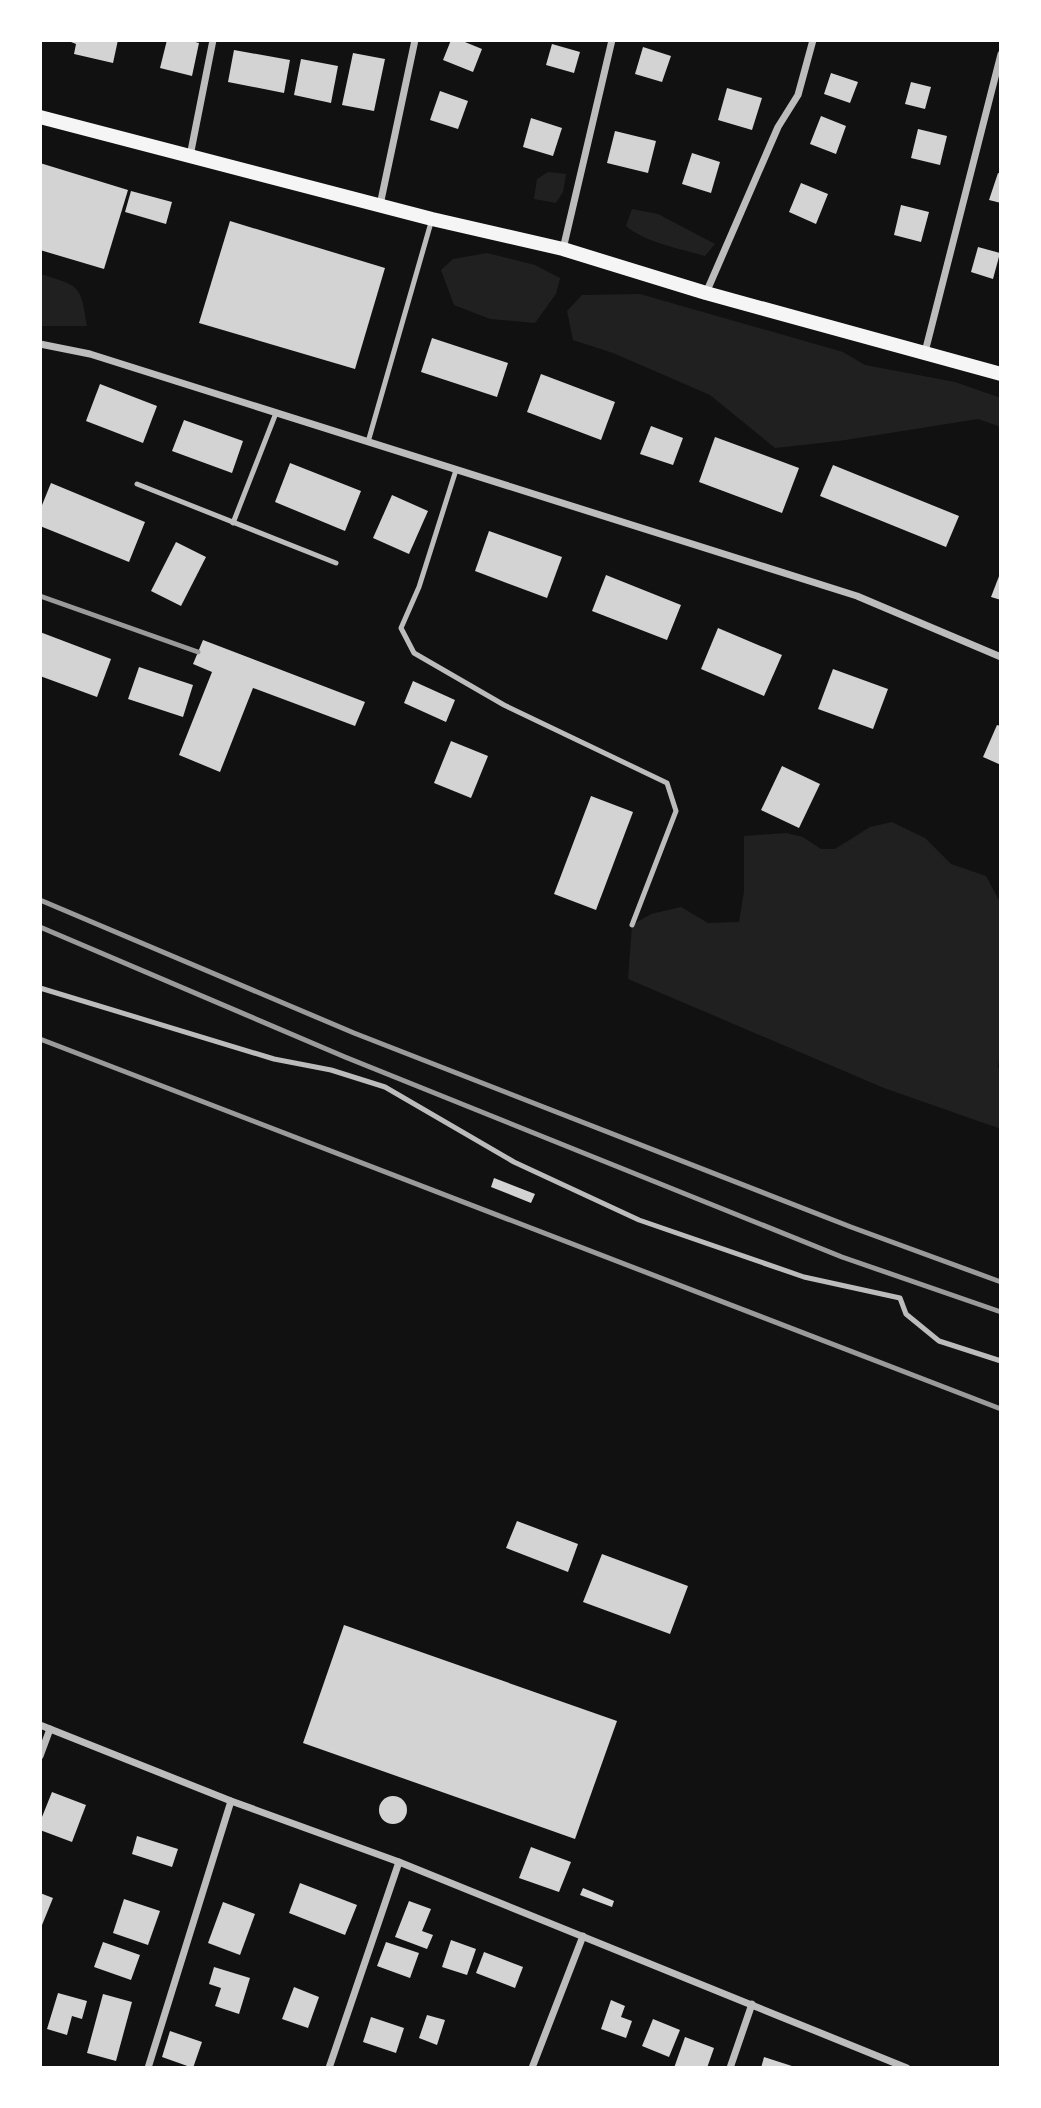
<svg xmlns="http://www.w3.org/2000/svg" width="1041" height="2108" font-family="'Source Sans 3',sans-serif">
<rect width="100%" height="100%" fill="#111"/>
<g fill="#202020">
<path d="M548,172l18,2 -3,18 -7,11 -22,-4 3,-20z"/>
<path d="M632,209l26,5 57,30 -10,12c-24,-7 -61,-14 -79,-30z"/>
<path d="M487,253l48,12 25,13 -4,16 -21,29 -45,-4 -36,-14 -13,-35 12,-11z"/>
<path d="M40,274c39,12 41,10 47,52h-47z"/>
<path d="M640,294l203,58 22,13 90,17 46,16v29l-23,-8 -139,22 -64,7 -65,-53 -97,-42 -40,-13 -6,-29 15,-16z"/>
<path d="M892,822l33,16 26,26 35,12 15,28v139l-3,24 3,6v56l-117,-41 -256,-109 4,-54 19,-11 30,-7 27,16 31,-1 5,-31v-55l42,-3 17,4 18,12h14l35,-22z"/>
</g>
<g fill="#d3d3d3">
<path d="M66,40h52l-5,23 -39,-9 2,-10z"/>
<path d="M167,40h21l11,3 -7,33 -32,-8z"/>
<path d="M451,40h9l22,9 -9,23 -30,-12z"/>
<path d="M552,44l28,8 -6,21 -28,-8z"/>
<path d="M643,47l28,9 -9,26 -27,-8z"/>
<path d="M234,50l56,10 -6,33 -56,-11z"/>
<path d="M353,53l32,6 -11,52 -32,-6z"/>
<path d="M301,59l37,7 -7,37 -37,-8z"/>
<path d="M831,73l27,9 -8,21 -26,-9z"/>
<path d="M911,82l20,5 -6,22 -20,-5z"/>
<path d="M727,88l35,10 -10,32 -34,-10z"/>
<path d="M440,91l28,10 -10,28 -28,-9z"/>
<path d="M821,116l25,10 -10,28 -26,-10z"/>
<path d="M531,118l31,10 -9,28 -30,-9z"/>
<path d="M918,129l29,7 -7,29 -29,-7z"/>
<path d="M615,131l41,10 -8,32 -41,-10z"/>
<path d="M692,153l28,9 -9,31 -29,-9z"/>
<path d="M40,163l88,27 -24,79 -64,-19z"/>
<path d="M998,173l3,1v29l-12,-3z"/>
<path d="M801,183l27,11 -12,30 -27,-12z"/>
<path d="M131,191l41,11 -6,22 -41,-12z"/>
<path d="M901,205l28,7 -8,30 -27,-7z"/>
<path d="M230,221l155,47 -30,101 -156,-46z"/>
<path d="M978,247l22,6 -7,26 -22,-7z"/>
<path d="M432,338l76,25 -11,34 -76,-25z"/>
<path d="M541,374l74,28 -14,38 -74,-28z"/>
<path d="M100,384l57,22 -14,37 -57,-22z"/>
<path d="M184,420l59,21 -11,32 -60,-22z"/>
<path d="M651,426l32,12 -10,27 -33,-11z"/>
<path d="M715,437l84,31 -17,45 -83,-31z"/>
<path d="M290,463l71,28 -16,40 -70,-29z"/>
<path d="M833,465l126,51 -13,31 -126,-51z"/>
<path d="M51,483l94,39 -16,40 -89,-36v-16z"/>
<path d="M392,495l36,16 -19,43 -36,-16z"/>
<path d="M489,531l73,26 -15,41 -72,-27z"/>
<path d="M176,542l30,15 -25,49 -30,-15z"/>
<path d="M1001,571v29l-10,-3z"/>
<path d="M606,575l75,30 -14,35 -75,-29z"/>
<path d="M718,628l64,27 -18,41 -63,-27z"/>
<path d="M40,632l71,27 -14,38 -57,-21z"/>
<path d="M203,640l162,62 -10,24 -102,-38 -33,84 -41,-17 33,-83 -19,-8z"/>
<path d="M139,667l54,18 -10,32 -55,-18z"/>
<path d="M833,669l55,20 -15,40 -55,-20z"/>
<path d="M413,681l42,19 -9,22 -42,-19z"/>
<path d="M997,725l4,1v39l-18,-8z"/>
<path d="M451,741l37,15 -17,42 -37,-15z"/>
<path d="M782,766l38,18 -21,44 -38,-18z"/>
<path d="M591,796l42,16 -37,98 -42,-16z"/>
<path d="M494,1178l41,16 -4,9 -40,-16z"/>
<path d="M517,1521l61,23 -10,28 -62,-24z"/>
<path d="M602,1554l86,32 -18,48 -87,-32z"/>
<path d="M344,1625l273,96 -42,118 -272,-96z"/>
<path d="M52,1792l34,13 -14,37 -32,-12v-8z"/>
<circle cx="393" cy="1810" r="14"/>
<path d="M137,1836l41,13 -6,18 -40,-13z"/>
<path d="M531,1847l40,15 -12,30 -40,-14z"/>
<path d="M300,1883l57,22 -12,30 -56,-22z"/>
<path d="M583,1888l31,13 -2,6 -32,-12z"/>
<path d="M40,1893l13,5 -11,27 -2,-1z"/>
<path d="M124,1899l36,12 -12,34 -35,-12z"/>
<path d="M409,1901l22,8 -9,22 11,4 -6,14 -32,-12z"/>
<path d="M223,1902l32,12 -15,41 -32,-12z"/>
<path d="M451,1940l25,9 -9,26 -25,-8z"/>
<path d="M103,1942l37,13 -9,25 -37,-13z"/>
<path d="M386,1942l33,11 -9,25 -33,-12z"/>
<path d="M484,1952l39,15 -8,21 -39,-15z"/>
<path d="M214,1967l36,11 -11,36 -24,-8 6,-18 -12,-4z"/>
<path d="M294,1987l25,10 -11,31 -26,-9z"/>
<path d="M58,1993l29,8 -5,18 -10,-3 -5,19 -20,-6z"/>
<path d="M103,1994l29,8 -16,59 -29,-8z"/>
<path d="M611,2000l14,6 -4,11 11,4 -6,17 -25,-9z"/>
<path d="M427,2015l18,5 -8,25 -18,-7z"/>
<path d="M371,2017l33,11 -8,25 -33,-11z"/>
<path d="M653,2019l27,11 -11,27 -27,-11z"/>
<path d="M170,2031l32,11 -9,26 -31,-11z"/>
<path d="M685,2037l29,11 -7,20h-33z"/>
<path d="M764,2057l31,10v1h-34z"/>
</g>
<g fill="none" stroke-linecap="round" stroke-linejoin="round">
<g stroke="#bcbcbc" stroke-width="5">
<path d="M368,442l64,-223"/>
<path d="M456,470l-37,117 -18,41 13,25 90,52 163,78 9,28 -44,114"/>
<path d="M137,484l199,79"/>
<path d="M233,523l43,-110"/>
<path d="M40,988l234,71 57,11 54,17 129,75 125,58 165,57 96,21 6,16 33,27 62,20"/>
</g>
<g stroke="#bcbcbc" stroke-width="7">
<path d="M190,156l23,-116"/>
<path d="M380,205l35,-165"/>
<path d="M563,249l49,-209"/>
<path d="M706,293l72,-166 20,-32 15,-55"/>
<path d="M40,344l50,10 767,242 144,61"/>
<path d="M925,352l76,-298"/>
<path d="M40,1725l191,76 168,61 508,206"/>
<path d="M40,1756l10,-27"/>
<path d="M148,2068l83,-267"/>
<path d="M329,2068l70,-206"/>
<path d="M532,2068l51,-132"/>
<path d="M730,2068l22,-64"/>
</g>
<path stroke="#f5f5f5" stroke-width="14" d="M40,117l392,102 131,30 143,44 295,81"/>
<g stroke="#9a9a9a" stroke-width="5">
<path d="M40,596l158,56"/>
<path d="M40,900l314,133 497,194 150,55"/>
<path d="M40,927l305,130 497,200 159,55"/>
<path d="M40,1039l961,370"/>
</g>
</g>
<rect width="1041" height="2108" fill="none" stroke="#ffffff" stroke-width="84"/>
</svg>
